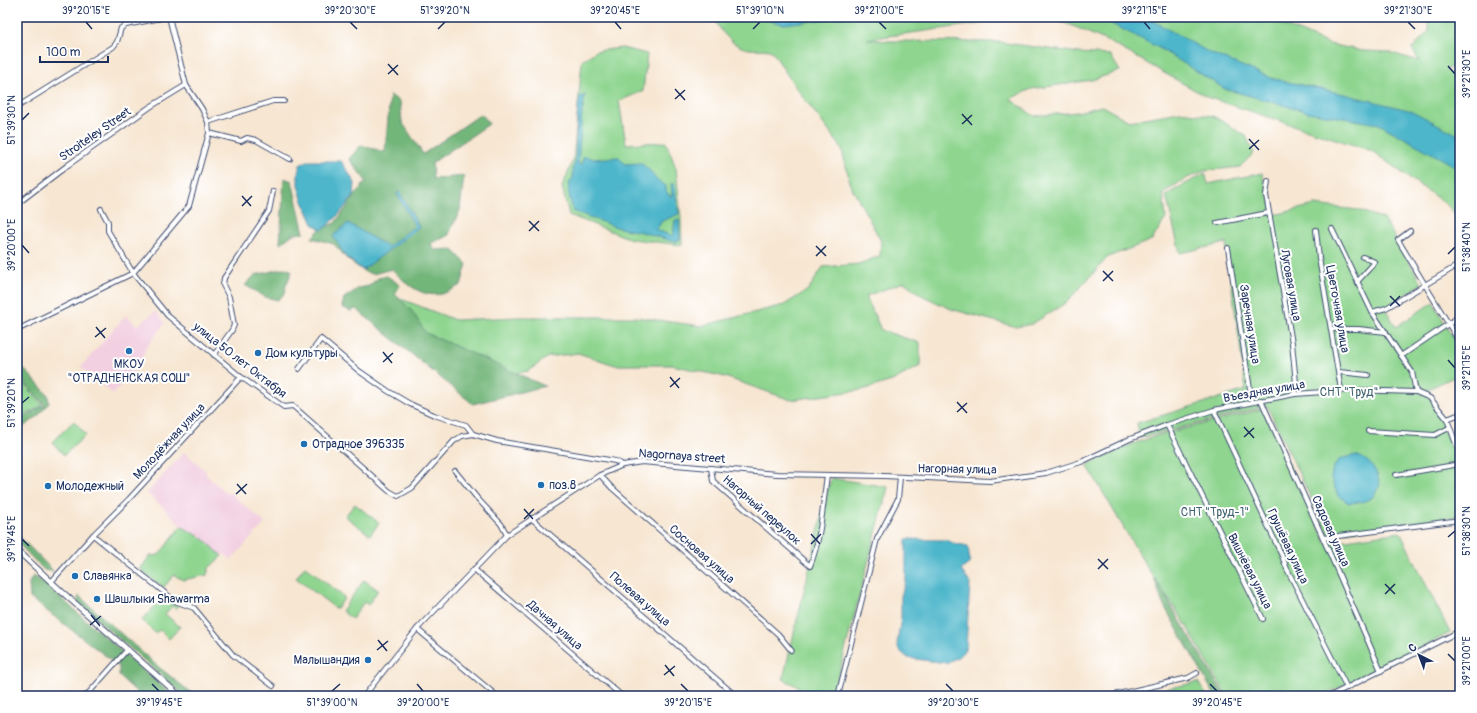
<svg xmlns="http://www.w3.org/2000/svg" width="1477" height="713" font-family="Pangolin,sans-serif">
<rect width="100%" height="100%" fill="#fff"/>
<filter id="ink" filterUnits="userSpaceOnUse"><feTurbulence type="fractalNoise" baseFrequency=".025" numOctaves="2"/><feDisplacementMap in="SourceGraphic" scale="8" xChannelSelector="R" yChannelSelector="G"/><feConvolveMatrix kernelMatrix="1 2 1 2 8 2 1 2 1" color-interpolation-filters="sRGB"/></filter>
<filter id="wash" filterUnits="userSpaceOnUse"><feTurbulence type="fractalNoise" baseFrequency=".012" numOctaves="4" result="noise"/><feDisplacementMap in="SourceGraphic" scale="16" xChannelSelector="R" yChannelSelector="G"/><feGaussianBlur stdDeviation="0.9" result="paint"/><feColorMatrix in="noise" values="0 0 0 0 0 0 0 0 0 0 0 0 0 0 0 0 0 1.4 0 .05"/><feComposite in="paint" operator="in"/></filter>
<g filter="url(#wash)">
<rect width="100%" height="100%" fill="#f7e6d1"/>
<g fill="#f2cfe1">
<path d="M156,311l9,12 -19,25 -5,12 -28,34 -32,-27 45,-52 11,11z"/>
<path d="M184,452l22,19v4l21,19 2,-2 36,31 -34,37 -6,-6 -3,2 -18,-17 -23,-13 -15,-16 -19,-17z"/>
</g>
<g fill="#8fd590" stroke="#558277">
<path d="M712,17h316l-161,22 21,2 110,1 81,11 31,2 10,16 -28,9 -61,9 -21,10 24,17 44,-4 24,-6 27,15 50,-9 34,4 33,20 8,17 -14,14 -36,4 -19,8 -22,14 3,25 -14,22 -44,17 -41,45 -35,22 -16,3 -65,-18 -28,-13 -19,-14 -38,14 15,34 39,13v23l-28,15 -30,9 -71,10 -66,-23 -53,-12h-57l-37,-12 -30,4 -20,14 -44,8 -23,-5 -75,-81 69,27 63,-3h117l66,9 83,-21 24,-15 15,-23 36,-3 21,-8 1,-15 -30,-55 -10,-39 -45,-59 -24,-37c-7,-3 -14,-1 -22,-2 -19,-2 -28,-18 -38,-32z"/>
<path d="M1043,17h221l65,27 34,7 25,1 31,9 -7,-12 17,-18 -2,-14h33v49l-2,-2 -13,6 15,9v140l-13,-14 -75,-54 -165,-54 -96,-54 -40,-18z"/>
<path d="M622,48l25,6 -4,37 -24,10 7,43 40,-2 10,26 5,50 1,27 -51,-6 -62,-24 -7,-28 11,-27 9,-99 14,-10z"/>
<path d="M1205,173l3,11 54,-11 12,42 41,-10 43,5 26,9 38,65 -37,24 11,19 37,-25 27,48v24l-32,15 32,78v49l-132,18 -61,-128 -127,32 -3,-15 109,-33 -20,-147 -46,10 -14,-58z"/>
<path d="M17,377l26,28 -26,15z"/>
<path d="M1263,409l63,134 74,-11 50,101 -128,63h-95l-44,-76 -34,-49 -62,-106 45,-21 27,-9z"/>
<path d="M74,421l12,14 -22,20 -12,-13z"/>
<path d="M831,478l57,9 -55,209h-16l-34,-17z"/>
<path d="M355,504l24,19 -9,12 -25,-19z"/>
<path d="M181,526l23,13 18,17 -13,12 -2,7 -24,5 -9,-5 -10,12 -11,-7 -13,-11 10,-13 9,-1z"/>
<path d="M305,566l39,31v2l-7,9h-2l-39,-30z"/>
<path d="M364,580l14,10 -10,15 -4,-3 -12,17 -10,-8z"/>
<path d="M165,595l13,11 -2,3 -4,-3 -7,8 15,13 -11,12 -9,-9 -5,3 -13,-13z"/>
<path d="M1198,682l9,14h-76z"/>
</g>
<g fill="#73b67a" stroke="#47726c">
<path d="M390,95l10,7 2,20 21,32 58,-40 8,10 -57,39 1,16 31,-3 -4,34 -12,26 -17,7 3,7 18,-1 15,15 -6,21c-7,3 -14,8 -20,9 -20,4 -37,-12 -49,-25l-19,5 -8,-2 -17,-12 -14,-16 -22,-6 7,-8 16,-7 31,-42 -17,-22 12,-14 24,7z"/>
<path d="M284,178l8,3 12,52 -11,1 -13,10z"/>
<path d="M286,268l6,3 -7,17 1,1 -1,4 -7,7 -13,-3 -20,-12 10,-10z"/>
<path d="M387,276l13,9 -5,9 17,17 14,22 119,53 -72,18 -117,-95 -6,2 -8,-4 2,-9 15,-10 10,-2 9,-8z"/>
<path d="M17,361l31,34 1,8 -13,15 -19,13v-9l28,-17 -28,-30z"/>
<path d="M17,534l37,38 -10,-2 -27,-28z"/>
<path d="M33,576l7,4 133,116h-32l-22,-20v-10l-89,-68 -1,-15z"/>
<path d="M1154,577l71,119h-10l-53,-94z"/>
<path d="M79,596l76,68 40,32h-10l-108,-94z"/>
</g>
<g fill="#4db6cb" stroke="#347294">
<path d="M752,17h93l-61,7z"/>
<path d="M1098,17h48l64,36 64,26 74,16 64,16 48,25v33l-81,-45 -71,-12 -83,-23 -66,-41z"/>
<path d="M585,95l-3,17 -4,52h3l3,-8 10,3 25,-2 6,7 16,-1 9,8 5,7 11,8v5l5,6 1,-3 -1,-10 3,-1 5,31 -17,7 -6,9 17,6 2,-16h4l1,19 -5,3 -33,-10 -23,-4 -46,-17c-2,-10 -9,-25 0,-33v-10l2,-6 3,-55 2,-10z"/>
<path d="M307,161h34l14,22 -1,13 -19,23 -13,11 -9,-6 -11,-25 -4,-14v-12l2,-8z"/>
<path d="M399,191l20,36 -56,43 -17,-13 -13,-21 15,-13 40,24 27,-21 -18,-32z"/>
<path d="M1356,455c16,7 20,13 24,30l-8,13 -10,4 -13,1 -11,-7 -7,-18 2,-10 7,-9z"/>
<path d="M906,539l41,1 6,3 15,3 2,17 -9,7 9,13 -4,64 -5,8 -14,8 -39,-5 -9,-8 -2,-7 4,-25v-22l5,-17z"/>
</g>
</g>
<g filter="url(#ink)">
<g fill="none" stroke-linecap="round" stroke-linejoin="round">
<g stroke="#3c4a6f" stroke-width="6">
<g id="minor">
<path d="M17,107l96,-60 4,-5 4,-14 5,-3 40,-8"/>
<path d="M208,122l65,-21h11"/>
<path d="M209,133l32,8 6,-3 9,2 34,19"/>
<path d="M1268,181l-2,14 26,148 4,40 -1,11"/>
<path d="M17,204l51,-39 82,-58 36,-22"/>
<path d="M101,209l7,13v9l25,42 35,43 73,61 43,30 9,-1 96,85 9,5 14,-8 42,-47 8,-5 11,-2 24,7 118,20 8,4"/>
<path d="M1217,223l51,-10"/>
<path d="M1332,229l40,83 40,60 4,20"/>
<path d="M1316,230l3,28 22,132"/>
<path d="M1410,231l-12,9 62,103"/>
<path d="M1228,248l24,154"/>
<path d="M1357,282l18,-20 -12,-5"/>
<path d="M1372,312l14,-4 74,-44"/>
<path d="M1331,329h27l28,3"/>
<path d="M17,330l116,-57 56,-67 20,-73 -1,-11 -6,-13 -16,-24 -17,-68"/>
<path d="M214,355l18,-25 2,-5 -5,-28 -6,-12 1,-7 45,-67 4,-20"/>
<path d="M1401,356l59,-40"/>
<path d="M299,369l22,-30 38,32 29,20 22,13 24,11 32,10 7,9"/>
<path d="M1339,372l29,3"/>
<path d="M1261,400l62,138 58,133"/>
<path d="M1214,410l68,146 5,13 60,119"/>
<path d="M1447,419l13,-5"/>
<path d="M1167,425l96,194"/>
<path d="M1368,431l67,4 14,-7"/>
<path d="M711,468l2,13 97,85c11,-27 13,-62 17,-91"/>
<path d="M455,471l22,27 24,26 6,11"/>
<path d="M600,475l11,12 167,147 13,16"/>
<path d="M1396,475l64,-11"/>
<path d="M531,518l205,178"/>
<path d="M93,535l82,66 19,7 39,47 40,31"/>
<path d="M1323,538l137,-18"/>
<path d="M474,569l148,127"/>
<path d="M51,582l42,-47 36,-36 112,-122"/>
<path d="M417,629l80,67"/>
<path d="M86,696l41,-46"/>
<path d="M364,696l53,-67 90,-94 93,-60 23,-10 19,-3 135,12 107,2 106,5 56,-8 35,-11 49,-23 37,-14 47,-15 81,-16 56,-4 65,2 14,6 17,21 13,36"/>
<path d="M838,696l39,-157 21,-40 2,-22"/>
<path d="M1110,696l78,-18 9,-5"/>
<path d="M1330,696l130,-65"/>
</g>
</g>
<g stroke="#3c4a6f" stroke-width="7">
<path id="tertiary" d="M17,550l44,41 119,105"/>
</g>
<use href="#minor" stroke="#fff" stroke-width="4"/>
<use href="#tertiary" stroke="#fff" stroke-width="5"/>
</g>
</g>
<path fill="none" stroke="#1b2f5e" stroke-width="1.5" d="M86,22l6,7M350,22l7,7M615,22l6,7M879,22l7,7M1144,22l6,7M1408,22l7,7M438,29l7,-7M753,29l7,-7M388,64l10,11M1448,66l7,8M388,74l10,-9M675,89l10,11M675,99l10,-9M962,114l10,11M22,120l7,-7M962,124l10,-9M1249,139l10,11M1249,149l10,-9M242,196l9,10M242,206l10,-10M529,221l10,10M529,231l10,-10M22,245l7,8M816,246l10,10M1448,254l7,-7M816,256l10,-10M1103,271l10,10M1103,281l10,-10M1390,296l10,10M1390,306l10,-10M96,327l9,11M95,337l11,-9M383,352l9,11M1448,360l7,8M383,362l10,-9M670,377l9,11M670,387l10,-9M957,402l10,11M22,403l7,-6M957,412l10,-9M1244,427l10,11M1244,437l10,-9M237,484l9,10M236,494l11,-10M524,509l9,10M524,519l10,-10M811,534l9,10M1448,537l7,-6M22,539l7,7M811,544l10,-10M1098,559l10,10M1098,569l10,-10M1385,584l10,10M1385,594l10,-10M91,615l9,11M90,625l11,-9M378,640l9,11M377,650l11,-9M1448,654l7,7M665,665l9,11M664,675l11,-9M152,684l7,7M417,684l6,7M681,684l7,7M946,684l7,7M1210,684l7,7M332,691l8,-7"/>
<g fill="#1f6fb2" stroke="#fff" stroke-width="1.5">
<circle cx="129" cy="351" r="4"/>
<circle cx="258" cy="353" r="4"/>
<circle cx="304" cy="444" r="4"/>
<circle cx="541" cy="485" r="4"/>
<circle cx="48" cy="486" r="4"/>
<circle cx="75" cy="576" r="4"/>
<circle cx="97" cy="599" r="4"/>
<circle cx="368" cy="660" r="4"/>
</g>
<g text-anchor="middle" stroke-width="4" stroke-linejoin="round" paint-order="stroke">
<g font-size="12" fill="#1b2f5e" stroke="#fff">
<text transform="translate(95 134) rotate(-35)" y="4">Stroiteley Street</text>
<text transform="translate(1291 285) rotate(80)" y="4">Луговая улица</text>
<text transform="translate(1338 309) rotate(80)" y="4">Цветочная улица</text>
<text transform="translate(1250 324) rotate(81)" y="4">Заречная улица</text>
<text transform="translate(240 360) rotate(38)" y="4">улица 50 лет Октября</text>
<text transform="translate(1264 391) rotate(-10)" y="4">Въездная улица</text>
<text transform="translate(169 441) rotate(-47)" y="4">Молодёжная улица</text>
<text transform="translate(682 456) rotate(4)" y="4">Nagornaya street</text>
<text transform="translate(957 469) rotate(1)" y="4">Нагорная улица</text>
<text transform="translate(762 510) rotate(41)" y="4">Нагорный переулок</text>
<text transform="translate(1331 531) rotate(66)" y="4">Садовая улица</text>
<text transform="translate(1288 546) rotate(65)" y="4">Грушёвая улица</text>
<text transform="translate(702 554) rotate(41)" y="4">Сосновая улица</text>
<text transform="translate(1250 571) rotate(63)" y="4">Вишнёвая улица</text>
<text transform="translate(640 599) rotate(41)" y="4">Полевая улица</text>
<text transform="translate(555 625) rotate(41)" y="4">Дачная улица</text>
</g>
<g font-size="12" fill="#1b2f5e" stroke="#fff" text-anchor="start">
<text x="266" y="357">Дом культуры</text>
<text x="129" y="368" text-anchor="middle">МКОУ<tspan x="129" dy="14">"ОТРАДНЕНСКАЯ СОШ"</tspan></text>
<text x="312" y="448">Отрадное 396335</text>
<text x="549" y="489">поз.8</text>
<text x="56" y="490">Молодежный</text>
<text x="83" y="580">Славянка</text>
<text x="105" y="603">Шашлыки Shawarma</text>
<text x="360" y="664" text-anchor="end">Малышандия</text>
</g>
<g font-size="12" fill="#3e616d" stroke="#fff">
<text x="1349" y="396">СНТ "Труд"</text>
<text x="1215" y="516">СНТ "Труд-1"</text>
</g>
</g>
<rect width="1477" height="713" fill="none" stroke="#fff" stroke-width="44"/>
<g transform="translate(1419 655) rotate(318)" stroke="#ffffff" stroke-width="3" paint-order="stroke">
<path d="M0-3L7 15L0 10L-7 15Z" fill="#1b2f5e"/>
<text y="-6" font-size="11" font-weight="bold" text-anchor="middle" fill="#1b2f5e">С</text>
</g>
<path d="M40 56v6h68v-6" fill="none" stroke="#1b2f5e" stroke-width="2"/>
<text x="46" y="56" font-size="12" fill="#1b2f5e" stroke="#ffffff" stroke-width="3" paint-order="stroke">100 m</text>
<rect x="22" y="22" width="1433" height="669" fill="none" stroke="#1b2f5e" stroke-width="1.5"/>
<g font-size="10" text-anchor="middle" fill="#1b2f5e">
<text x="86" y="14">39°20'15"E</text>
<text x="350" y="14">39°20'30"E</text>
<text x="445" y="14">51°39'20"N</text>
<text x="615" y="14">39°20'45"E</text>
<text x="760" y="14">51°39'10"N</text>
<text x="879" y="14">39°21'00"E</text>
<text x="1144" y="14">39°21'15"E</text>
<text x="1408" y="14">39°21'30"E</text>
<text transform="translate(1466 74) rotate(-90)" y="4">39°21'30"E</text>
<text transform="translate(11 120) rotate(-90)" y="4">51°39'30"N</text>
<text transform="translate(11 245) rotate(-90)" y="4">39°20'00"E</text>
<text transform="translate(1466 247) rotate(-90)" y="4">51°38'40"N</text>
<text transform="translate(1466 368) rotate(-90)" y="4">39°21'15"E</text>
<text transform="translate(11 403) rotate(-90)" y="4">51°39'20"N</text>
<text transform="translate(1466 531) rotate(-90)" y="4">51°38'30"N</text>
<text transform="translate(11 539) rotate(-90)" y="4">39°19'45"E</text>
<text transform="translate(1466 661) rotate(-90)" y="4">39°21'00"E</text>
<text x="159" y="706">39°19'45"E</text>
<text x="332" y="706">51°39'00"N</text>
<text x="423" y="706">39°20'00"E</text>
<text x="688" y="706">39°20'15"E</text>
<text x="953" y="706">39°20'30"E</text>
<text x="1217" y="706">39°20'45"E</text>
</g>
</svg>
